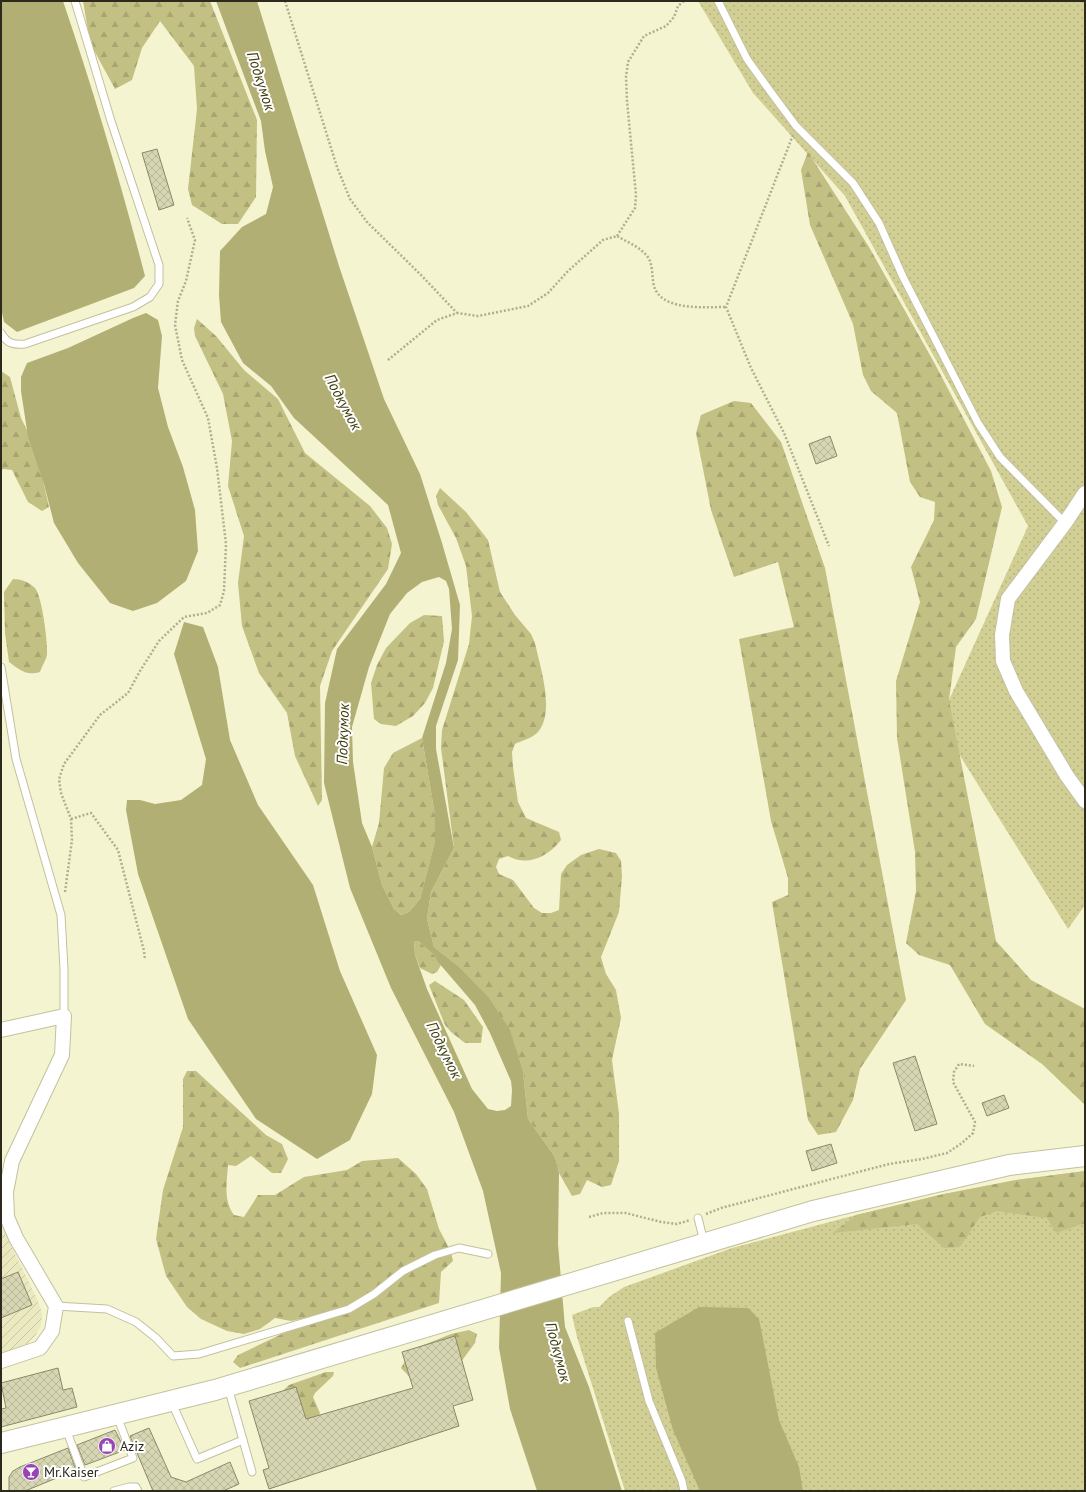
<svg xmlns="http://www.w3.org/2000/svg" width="1086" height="1492" font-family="'PT Sans',sans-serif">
<defs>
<pattern id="industrial-furrows" width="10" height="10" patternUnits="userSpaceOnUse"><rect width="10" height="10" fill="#ebe9bf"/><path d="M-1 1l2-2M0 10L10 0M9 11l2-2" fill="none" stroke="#cac8a4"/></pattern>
<pattern id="grass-dots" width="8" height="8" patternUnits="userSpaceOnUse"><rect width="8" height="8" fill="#d2cf95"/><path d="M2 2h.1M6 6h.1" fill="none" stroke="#b4b280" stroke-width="1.8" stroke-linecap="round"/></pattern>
<pattern id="forest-firs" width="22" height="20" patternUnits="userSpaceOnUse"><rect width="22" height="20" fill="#c3c084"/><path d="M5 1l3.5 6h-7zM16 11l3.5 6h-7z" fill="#a8a572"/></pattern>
<pattern id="building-cross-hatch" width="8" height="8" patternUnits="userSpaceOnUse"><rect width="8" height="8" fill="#d7d6b3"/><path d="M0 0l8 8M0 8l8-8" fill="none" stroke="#b9b89a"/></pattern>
</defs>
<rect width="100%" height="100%" fill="#f5f4d0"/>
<path fill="url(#industrial-furrows)" d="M1,1225l36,74 5,14 -1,13 -6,10 -8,8 -26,9z"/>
<g fill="url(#grass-dots)">
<path d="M698,1h387v904l-17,24 -129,-207 89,-196 -183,-330 -92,-103z"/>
<path d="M1085,1171v320h-460l-48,-154 -5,-22 21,-8h6l10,-10 15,-10 108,-39 124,-33 88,-21 72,-14z"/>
</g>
<g fill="url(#forest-firs)">
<path d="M83,1h127l47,119 -1,77 -18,27h-16l-30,-19 -4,-16 9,-80 -3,-43 -34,-45 -18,27 -10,32 -17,9 -25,-46z"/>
<path d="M808,152l61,95 66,117 56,107 11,36 -26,112 -20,28 -7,53 47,241 35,39 54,29v95l-2,-1 -41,-39 -57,-40 -35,-59 -31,-10 -13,-12 10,-52 -1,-39 -18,-114 -1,-57 24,-79 -9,-35 23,-47 1,-18 -15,-5 -10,-15 -13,-69 -26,-22 -8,-16 -10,-51 -43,-99 -9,-55z"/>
<path d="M197,319l19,17 28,34 34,29 27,54 65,53 17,22 5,16 -4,25 -56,82 -12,35 2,114 -4,6 -23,-50 -8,-43 -28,-40 -17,-47 -4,-43 6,-47 -16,-50 4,-45 -9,-47 -28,-58 -1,-8z"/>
<path d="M1,371l9,6 11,41 15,31 13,58 -7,4 -14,-9 -16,-32 -9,-1 -2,2z"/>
<path d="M734,401l17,2 30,39 44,126 81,432 -46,69 -7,31 -17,32 -18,3 -10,-15 -36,-218 16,-7v-17l-17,-57 -32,-182 55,-12 -16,-65 -44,15 -23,-67 -15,-77 5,-18z"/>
<path d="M440,488l26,24 22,28 12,52 15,23 16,19 4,9c5,24 21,70 2,90 -5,5 -16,8 -22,11l-3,8 1,15 5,35 8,16 33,14 2,8c-13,17 -34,27 -53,16l-9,3 -3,8 3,7 14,6 21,28 8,5h9l8,-3 2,-36 6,-9 14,-10 18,-6 17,4 5,8 1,15 -3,36 -18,45 5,17 10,16 5,28 -9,42 7,54v47l-8,24 -9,2 -15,-7 -7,14 -8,2 -13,-23 -4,-16 -27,-38 -5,-47 -66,-107 -23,-18 -7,-28 4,-27 23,-44 -13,-100 1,-18 27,-86 3,-28 -6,-50 -10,-28 -18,-33 -2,-9z"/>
<path d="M13,579c8,0 16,3 22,9 7,8 13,55 12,67 -1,5 -5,11 -7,17 -14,4 -20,-2 -31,-10l-4,-29 -1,-41z"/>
<path d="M424,615l18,1 2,25 -11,47 -8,15 -12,13 -17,10 -15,-2 -7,-5 -3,-36 6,-18 9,-17 24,-25z"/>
<path d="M422,738l13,77v26l-15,58 -11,13 -8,3 -7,-6 -12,-24 -10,-38 7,-24 5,-55 9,-15z"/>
<path d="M414,941h4l16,14 7,10 -4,7 -5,2 -12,-6 -5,-13z"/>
<path d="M435,981l29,19 19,27 -2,16h-16l-14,-11 -6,-7 -16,-40z"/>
<path d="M187,1071h9l70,64 16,9 6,15 -7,14h-9l-21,-17 -15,10 -8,-1c-1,17 -5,35 6,50l10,2 14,-22h17l29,-18 43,-7 15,-9 36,-3 18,16 11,15 12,40 12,23 2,9 -12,11 -2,31 -199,65 -7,-6 5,-7 48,-23 31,-10 -2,-6 -24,5 -16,-3 -15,11 -16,5 -17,-3 -26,-12 -14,-12 -21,-31 -10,-37 7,-49 20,-63v-48z"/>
<path d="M1085,1171v52l-29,10 -9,-15 -50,-7 -17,6 -20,30 -16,1 -27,-24 -84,9 23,-18 88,-21 72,-14z"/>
<path d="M469,1330l8,4 -2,9 -20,27 -36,17 -18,-19 10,-18 40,-16z"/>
<path d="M326,1372h8l-1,4 -18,17 -2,4 7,16 -5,11 -4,-1 -21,-22 -13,-5 12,-11z"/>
</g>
<g fill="#b2af74" fill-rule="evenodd">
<path d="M1,1h62c31,91 58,183 82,275l-11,12 -117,44 -13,-10 -3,-14z"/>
<path d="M216,1h41l82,265 45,133 36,75 22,69 18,62 -2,55 -22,66v23l18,99 -23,44 -4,27 7,28 23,18 32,33 21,32 13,42 5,47 27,38 4,16 -1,71 7,83 24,60 33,104h-85l-27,-82 -11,-61 2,-75 -18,-82 -29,-79 -63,-124 -41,-100 -26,-105 1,-80 12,-54 49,-65 15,-31 -13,-48 -94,-87 -23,-32 -28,-23 -22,-41 -2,-27 1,-44 22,-24 24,-13 7,-27 -8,-36 -4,-30zM439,577l7,4 3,8 3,40 -6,34 -24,75 13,77v26l-15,58 -11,13 -8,3 -7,-6 -12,-24 -10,-38 -10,-24 -9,-61 -1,-35 17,-60 21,-53 17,-21 15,-11zM414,941h4l16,14 4,7 37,43 15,28 21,48 1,9 -1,16 -6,4 -8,1 -9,-2 -16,-20 -45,-100 -12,-34z"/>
<path d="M146,313l12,7 4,16 -4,52 10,39 15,40 12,43 3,41 -12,30 -29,22 -24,8 -23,-8 -32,-40 -24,-40 -10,-39 -16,-47 -7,-46v-14l6,-14 41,-15 65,-30z"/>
<path d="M184,622l19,5 15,40 12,73 28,65 55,80 27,86 37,84 -5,39 -22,46 -33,19 -61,-40 -68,-100 -50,-145 -12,-64 1,-10h13l15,4 26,-4 21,-15 4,-26 -32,-105z"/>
<path d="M699,1307l49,1 11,11 20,101 20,47 4,24h-103l-27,-61 -17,-62 -1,-35z"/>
</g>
<g fill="url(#building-cross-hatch)" stroke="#8b8969">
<path d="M157,149l17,56 -15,5 -17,-57z"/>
<path d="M830,436l7,20 -21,8 -7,-20z"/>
<path d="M915,1056l22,68 -22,7 -22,-68z"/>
<path d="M1004,1095l5,13 -22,8 -5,-13z"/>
<path d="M831,1144l6,19 -25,8 -6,-20z"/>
<path d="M18,1272l14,33 -31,13v-39z"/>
<path d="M455,1336l18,64 -20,6 6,20 -190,63 -6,-19 6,-2 -20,-67 47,-14 10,32 107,-31 -11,-36z"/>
<path d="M58,1368l5,22 9,-2 5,19 -76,20v-18l5,-1 -5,-25z"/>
<path d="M149,1428l22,49 15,5 44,-20 9,22 -16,7h-70l-23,-55z"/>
<path d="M115,1430l10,20 -40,15 -8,-20z"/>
<path d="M68,1448l8,22 -51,21h-16v-14l4,-6 7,-4z"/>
</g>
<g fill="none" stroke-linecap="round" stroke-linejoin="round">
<g stroke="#c2c19f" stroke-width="9">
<g id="lane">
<path d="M718,1l29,58 23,32 26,35 57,57 26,40 24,54 75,146 22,34 65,66"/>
<path d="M1,333c6,11 13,12 24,11l108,-37 17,-10 9,-13v-19l-48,-144 -36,-120"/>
<path d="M1,667l15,92 45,156 3,54v47"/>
<path d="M698,1218l6,24"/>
<path d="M56,1306l51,3 29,13 20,16 17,18 26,-2 150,-45 25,-15 29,-23 32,-16 24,-7 29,6"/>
<path d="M628,1321l21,80 33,80 2,10"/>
<path d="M228,1387l24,85"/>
<path d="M172,1403l25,56 46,-19"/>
<path d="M66,1429l18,48 49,-19 -16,-42"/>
<path d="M114,1491l15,-4h7l2,4"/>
</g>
</g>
<g stroke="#c2c19f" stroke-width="16">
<g id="street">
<path d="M1085,493l-20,30 -57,76 -6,36 1,26 13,30 51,85 18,25"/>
<path d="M1,1030l63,-14 -2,39 -50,106 -6,31 1,25 9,21 40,68 -4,25 -12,17 -39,13"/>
</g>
</g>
<g stroke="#c2c19f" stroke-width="22">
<path id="secondary" d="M1,1443l214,-53 598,-179 196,-46 76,-9"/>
</g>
<g stroke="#afae92" stroke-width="2.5" stroke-dasharray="2 2" stroke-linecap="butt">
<path d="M285,1l52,166 13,32 17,23 54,53 36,38"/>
<path d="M793,135l-67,172 25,61 33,65 45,113"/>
<path d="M617,236l18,-28 1,-13 -9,-94 -1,-24 2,-15 16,-26 22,-10 8,-9 4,-11 6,-5"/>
<path d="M388,360l49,-40 20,-7 21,3 50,-10 20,-13 20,-22 35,-31 14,-4c10,6 23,11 30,20 7,8 4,23 8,33 10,22 50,18 71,18"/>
<path d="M71,819l20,-6 27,37 26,101 1,9"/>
<path d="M65,892l7,-52 -1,-21 -10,-26 -2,-14 5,-15 36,-49 28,-22 12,-22 19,-30 25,-24 23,-4 13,-8 4,-14 2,-47 -9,-76 -9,-50 -26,-58 -7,-35 3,-24 8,-20 9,-41 -8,-22"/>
<path d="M706,1214l15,-6 168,-44 33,-5 25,-6 15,-10 11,-10 2,-11 -22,-40 1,-10 5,-8 15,2"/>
<path d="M589,1217l14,-4h23l35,9 16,2 13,-4"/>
</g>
<use href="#lane" stroke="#fff" stroke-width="7"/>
<use href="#street" stroke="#fff" stroke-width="14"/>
<use href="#secondary" stroke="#fff" stroke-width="20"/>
</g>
<defs>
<g id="shop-disc" transform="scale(0.9)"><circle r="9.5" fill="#9746b5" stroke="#fff"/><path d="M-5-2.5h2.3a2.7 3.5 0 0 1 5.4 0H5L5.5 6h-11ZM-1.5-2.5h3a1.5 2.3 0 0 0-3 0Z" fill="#fff"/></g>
<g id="bar-disc" transform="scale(0.9)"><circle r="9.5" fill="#9746b5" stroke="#fff"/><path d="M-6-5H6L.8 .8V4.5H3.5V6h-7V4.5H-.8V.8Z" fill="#fff"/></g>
</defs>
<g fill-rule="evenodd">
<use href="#shop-disc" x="107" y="1446"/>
<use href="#bar-disc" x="31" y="1472"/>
</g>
<g text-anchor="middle" stroke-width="4" stroke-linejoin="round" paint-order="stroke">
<g font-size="14" fill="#2b2a1d" stroke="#fff" text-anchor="start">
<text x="120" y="1451">Aziz</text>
<text x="44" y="1477">Mr.Kaiser</text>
</g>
<g font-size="15" font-style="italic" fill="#403d0e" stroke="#fff">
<text transform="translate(261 81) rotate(72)" y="5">Подкумок</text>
<text transform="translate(343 402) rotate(62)" y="5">Подкумок</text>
<text transform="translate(343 734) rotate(-88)" y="5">Подкумок</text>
<text transform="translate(444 1050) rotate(64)" y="5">Подкумок</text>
<text transform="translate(558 1352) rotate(75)" y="5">Подкумок</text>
</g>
</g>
<rect width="1086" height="1492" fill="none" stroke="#2b2a1d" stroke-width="4"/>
</svg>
